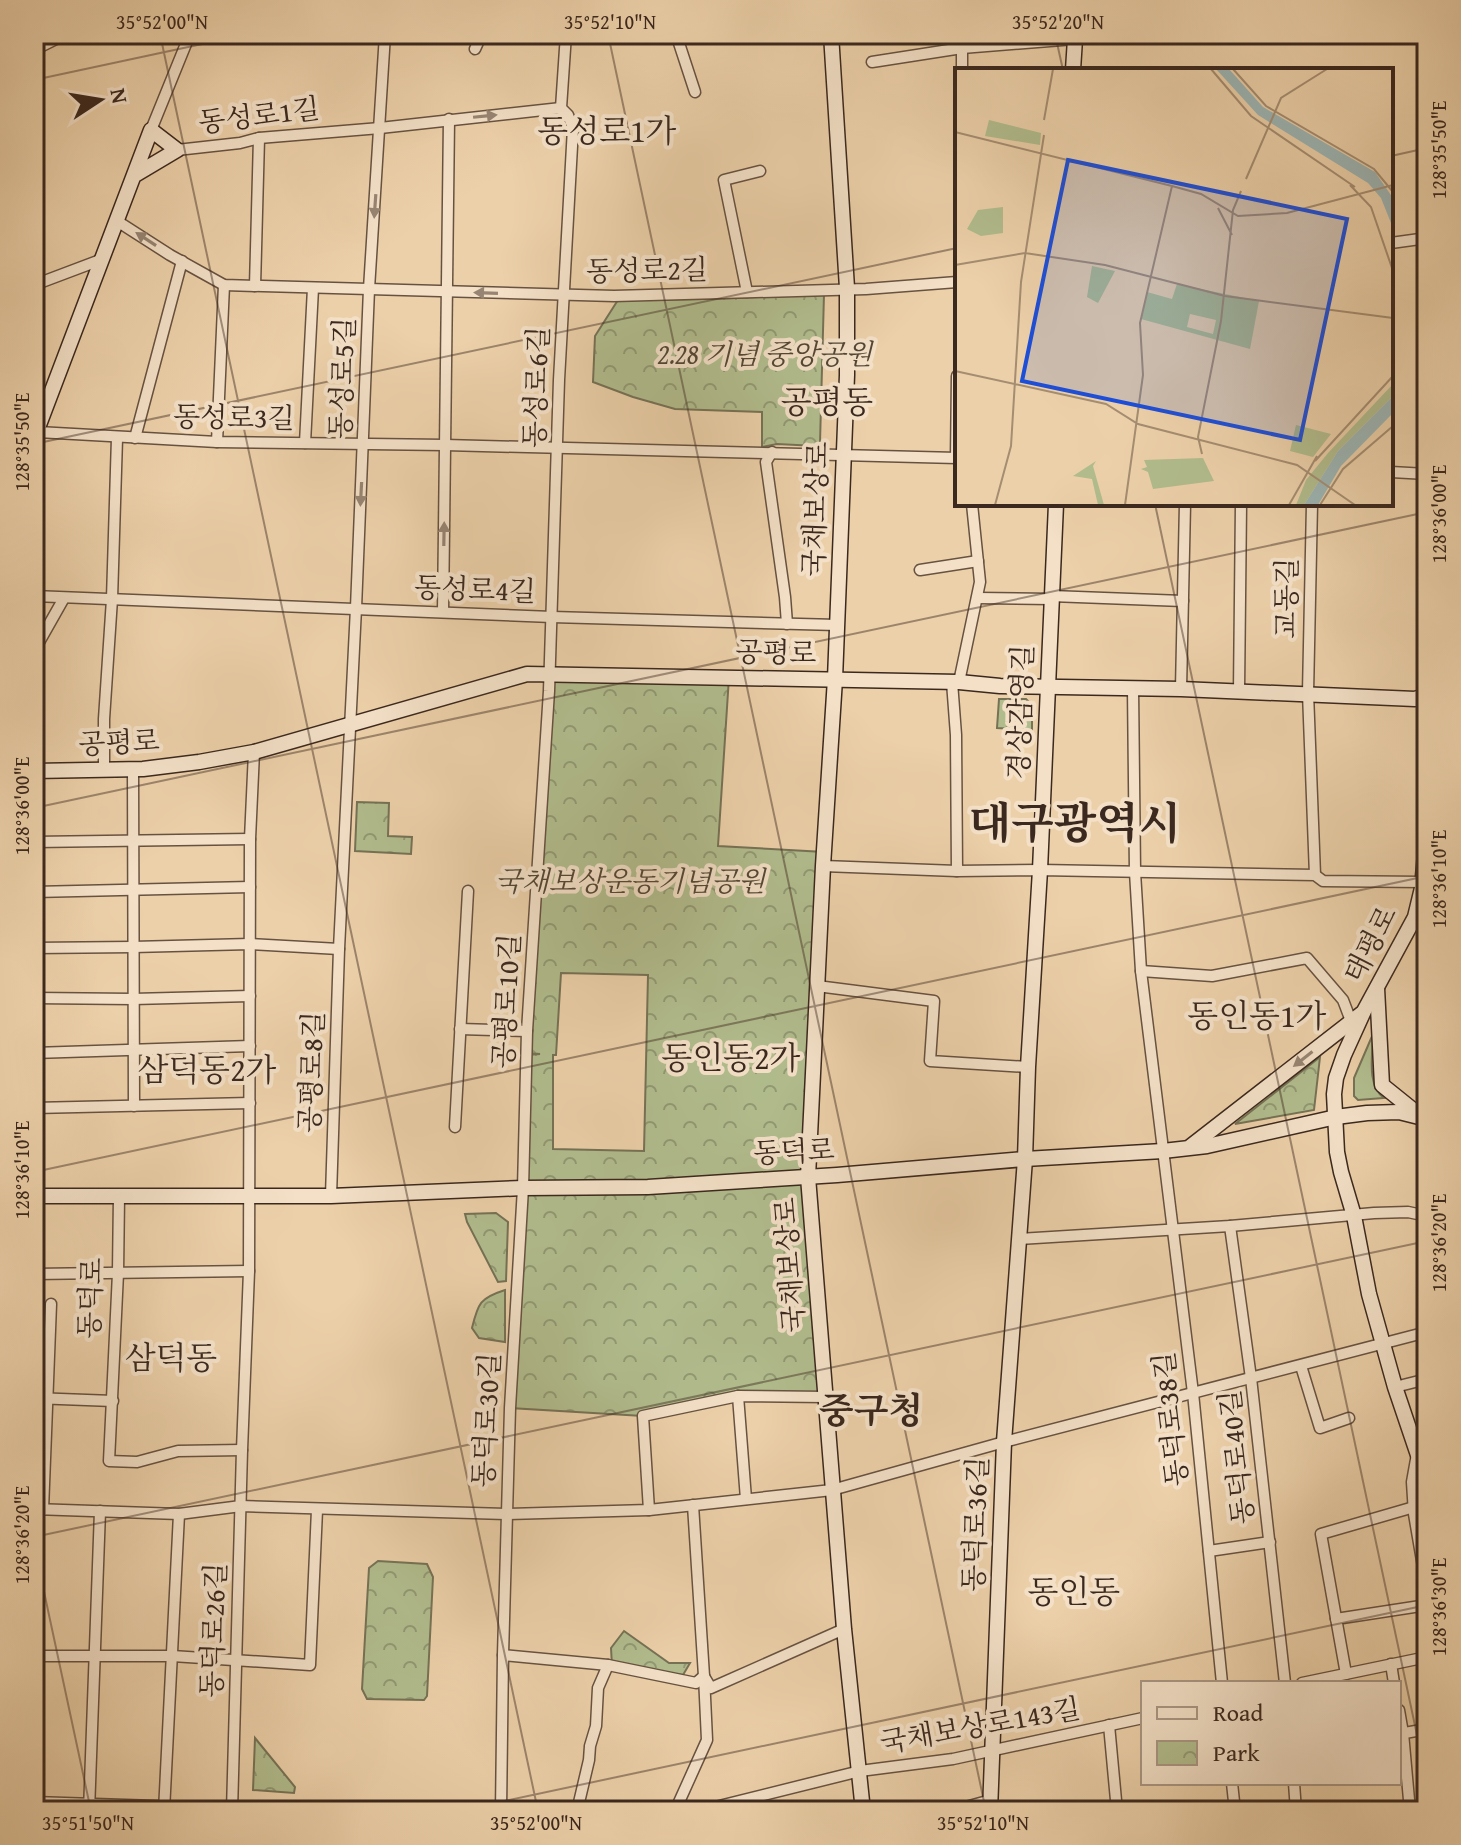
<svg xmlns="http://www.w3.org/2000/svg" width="1461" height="1845" font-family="'Gentium Book Plus','Noto Serif KR',serif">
<defs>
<pattern id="park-crowns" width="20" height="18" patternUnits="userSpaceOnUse" patternTransform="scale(2)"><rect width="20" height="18" fill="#b1bc8d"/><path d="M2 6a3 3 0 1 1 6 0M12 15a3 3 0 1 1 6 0" fill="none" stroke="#919973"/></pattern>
</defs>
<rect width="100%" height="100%" fill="#ecd0a9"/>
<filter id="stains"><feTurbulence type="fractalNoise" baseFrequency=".0025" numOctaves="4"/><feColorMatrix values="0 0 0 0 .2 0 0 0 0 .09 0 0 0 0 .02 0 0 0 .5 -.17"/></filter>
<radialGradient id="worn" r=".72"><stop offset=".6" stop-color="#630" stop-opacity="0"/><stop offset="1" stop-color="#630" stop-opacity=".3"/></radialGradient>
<path fill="#b1bc8d" stroke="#767256" stroke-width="2" d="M1373,1034c0,20 -7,51 11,64l-26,2 -4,-4v-18z"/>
<g fill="url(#park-crowns)" stroke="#767256" stroke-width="2" fill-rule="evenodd">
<path d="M824,294l-4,149 -4,3 -39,-2 -15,3v-35l-87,-3 -42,-12 -40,-15 2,-46 23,-36 92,-1z"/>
<path d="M549,673l180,4 -11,169 106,6 -16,325 17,220 -87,-1 -95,20 -133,-8 16,-353 14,-1 -14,-1zM561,973l87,2 -4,176 -91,-2v-94h3z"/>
<path d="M999,699h27l6,6v25l-35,-2z"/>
<path d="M357,802l32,1 -1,33 24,1 -1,17 -56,-3z"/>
<path d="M1320,1057l-6,53 -79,14z"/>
<path d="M496,1213l12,9 -2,59 -8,1 -31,-60 -2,-8z"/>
<path d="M505,1290v52l-26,-4 -7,-10c6,-25 8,-30 33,-38z"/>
<path d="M378,1561l49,3 6,13 -6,119 -3,4 -57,-1 -5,-10 7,-121z"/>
<path d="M624,1631l45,32h21l-7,12 -71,-9 -1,-18z"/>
<path d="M255,1738l40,49 -1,6 -41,-3z"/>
</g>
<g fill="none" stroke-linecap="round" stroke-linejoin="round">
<g stroke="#675241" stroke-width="13">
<g id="street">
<path d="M676,34l19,58"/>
<path d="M958,34l4,14v22"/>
<path d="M475,49l5,-11 43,-4"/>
<path d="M34,50l32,-16"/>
<path d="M872,62l90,-14 113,-9 26,-5"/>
<path d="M151,130l39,-96"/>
<path d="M177,150l63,-7 19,-5 121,-10 181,-20"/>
<path d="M117,221l53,34 54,30 390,11 252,-7 91,-7"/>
<path d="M1391,243l36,-5"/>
<path d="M34,285l69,-26"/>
<path d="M255,286l4,-148"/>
<path d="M747,292l-23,-112 36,-9"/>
<path d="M38,432l179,10 228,3 512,13"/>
<path d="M135,438l47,-177"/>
<path d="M217,442l7,-157"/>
<path d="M305,443l8,-155"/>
<path d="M772,452l-6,10 19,135 2,27"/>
<path d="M956,458l1,-82"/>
<path d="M1391,472l36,2"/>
<path d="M1312,504l-4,189 7,182"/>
<path d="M920,570l58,-9"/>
<path d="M34,596l518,21 285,8"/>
<path d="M1051,596l132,5"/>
<path d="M977,598l74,1"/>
<path d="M443,612l6,-493"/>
<path d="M34,651l30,-53"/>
<path d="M952,682l4,53 1,136 83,-1 275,5 8,6 100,1"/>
<path d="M959,682l21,-100 -8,-78"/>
<path d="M1133,688l2,184 6,99 52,422 29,290"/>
<path d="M1181,689l4,-185"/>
<path d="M1239,691l2,-187"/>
<path d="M104,769v-50l8,-120 5,-161"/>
<path d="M133,770l1,336"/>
<path d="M34,842l216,-3"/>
<path d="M823,866l134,5"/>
<path d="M34,892l216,-5"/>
<path d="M34,948l99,-1 117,-3 89,5"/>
<path d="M1141,971l71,5 95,-18 36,42 8,21"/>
<path d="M817,986l117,15 -4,60 98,6"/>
<path d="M34,998l99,1 117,-3"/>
<path d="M460,1029l67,2"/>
<path d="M34,1053l216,-7"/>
<path d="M34,1108l216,-5"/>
<path d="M455,1127l13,-236"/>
<path d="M119,1196l-1,77 -9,188 28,1 41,-11 64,-1"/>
<path d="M331,1196l8,-247 17,-341 13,-319 16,-255"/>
<path d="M1230,1226l21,152 34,305"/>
<path d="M1019,1239l211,-13 144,-13 34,-1 19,4"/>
<path d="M34,1274l215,-3"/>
<path d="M1301,1366l19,62 29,-10"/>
<path d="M1395,1387l32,-8"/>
<path d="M738,1396l8,103"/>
<path d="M34,1398l79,3"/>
<path d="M1417,1454l-5,28 2,32 13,76"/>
<path d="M34,1509l145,5 62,-8 265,8 143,-4 183,-20 172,-48 423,-110"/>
<path d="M43,1510l8,-206"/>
<path d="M649,1510l-6,-94 95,-20 87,1"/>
<path d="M1209,1551l61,-9"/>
<path d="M1336,1619l91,-14"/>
<path d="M503,1655l105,10 88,18 8,-7"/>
<path d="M34,1656h138l138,9 7,-155"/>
<path d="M1391,1664l3,19"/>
<path d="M1346,1674l-25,-140 93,-27"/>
<path d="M705,1678l6,10 133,-59"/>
<path d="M1302,1683l125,-26"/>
<path d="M1399,1710l4,23 7,78"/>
<path d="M1109,1725l8,86"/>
<path d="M1399,1734l28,-5"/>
<path d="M1232,1783l3,28"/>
<path d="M1294,1783l2,28"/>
<path d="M34,1802l273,9"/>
<path d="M89,1811l11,-300"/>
<path d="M164,1811l15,-297"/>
<path d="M232,1811l10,-361 7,-179 1,-432 4,-87"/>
<path d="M501,1811l2,-156 7,-247 13,-220 4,-157 22,-340 10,-311 14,-252 -5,-13 -7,-7 5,-74"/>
<path d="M577,1811l12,-51 1,-14 6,-20 2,-38 10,-23"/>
<path d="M675,1811l32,-71 -3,-64 -11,-171"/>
<path d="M699,1811l161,-40 93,-12 190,-41"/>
<path d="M951,1811l40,-11"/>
<path d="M1205,1811l30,-3"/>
</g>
</g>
<g stroke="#3b281e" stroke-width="17">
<g id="secondary">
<path d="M831,34l16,254v87l-12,304 -12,187 -15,311 36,452 19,182"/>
<path d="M1072,34l3,5 -2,31"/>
<path d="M34,438l117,-308 26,20 -42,25"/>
<path d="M34,771l109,-2 56,-7 55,-10 273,-78 432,8 41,4 181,3 234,10 12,-4"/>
<path d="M1427,831l-5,57 -7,29 -51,94 -20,44 -8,23 -2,16 3,58 4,20 13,44 15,78 26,93 24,71 8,15"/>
<path d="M1377,988l5,97 36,29"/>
<path d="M1191,1146l170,-132"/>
<path d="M34,1196h297l192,-8 125,-1 189,-12 188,-16 138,-8 44,-5 129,-29 31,-4 32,-1 28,7"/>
<path d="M990,1811l14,-369 21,-283 3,-92 12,-197 16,-366"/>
</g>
</g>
<use href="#street" stroke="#f3e0c7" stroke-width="10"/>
<use href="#secondary" stroke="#f3e0c7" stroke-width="14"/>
</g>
<defs><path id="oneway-solid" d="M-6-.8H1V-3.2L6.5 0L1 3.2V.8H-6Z" transform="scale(2)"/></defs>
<g fill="#978472">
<use href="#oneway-solid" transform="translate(485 116) rotate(-6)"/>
<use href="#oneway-solid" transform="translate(375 206) rotate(94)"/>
<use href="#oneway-solid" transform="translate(146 239) rotate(-147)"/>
<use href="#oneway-solid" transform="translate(486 293) rotate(-178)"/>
<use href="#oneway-solid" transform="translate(361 494) rotate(93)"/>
<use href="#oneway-solid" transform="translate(444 534) rotate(-89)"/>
<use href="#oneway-solid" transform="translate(1303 1059) rotate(142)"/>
</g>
<path fill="none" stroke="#3b281e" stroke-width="2" stroke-opacity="0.45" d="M160,34l378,1777M608,34l378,1777M1055,34l8,36M34,80l215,-46M1391,156l36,-8M34,444l923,-196M1155,504l272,1278M34,808l1393,-296M34,1172l1393,-296M34,1537l1393,-296M34,1545l57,266M457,1811l970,-206"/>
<g text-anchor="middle" stroke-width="8" stroke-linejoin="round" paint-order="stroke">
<g font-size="28" fill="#3b281e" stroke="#f3e0c7">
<text transform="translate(259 115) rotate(-7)" y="10">동성로1길</text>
<text transform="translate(647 270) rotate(-1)" y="10">동성로2길</text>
<text transform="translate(342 378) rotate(-88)" y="10">동성로5길</text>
<text transform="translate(536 387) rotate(-88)" y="10">동성로6길</text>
<text transform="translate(234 417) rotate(1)" y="10">동성로3길</text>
<text transform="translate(815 509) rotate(-88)" y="10">국채보상로</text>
<text transform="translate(475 589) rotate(2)" y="10">동성로4길</text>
<text transform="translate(1286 598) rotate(-89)" y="10">교동길</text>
<text transform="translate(776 652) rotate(1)" y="10">공평로</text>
<text transform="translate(1020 712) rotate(-88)" y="10">경상감영길</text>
<text transform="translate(119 742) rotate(-3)" y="10">공평로</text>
<text transform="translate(1370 944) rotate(-63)" y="10">태평로</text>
<text transform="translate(506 1001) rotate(-87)" y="10">공평로10길</text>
<text transform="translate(311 1072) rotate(-88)" y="10">공평로8길</text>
<text transform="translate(794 1151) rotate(-3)" y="10">동덕로</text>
<text transform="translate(789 1265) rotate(-94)" y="10">국채보상로</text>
<text transform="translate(90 1298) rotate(-88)" y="10">동덕로</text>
<text transform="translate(1170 1419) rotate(-96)" y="10">동덕로38길</text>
<text transform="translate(486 1420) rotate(-87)" y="10">동덕로30길</text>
<text transform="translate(1236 1457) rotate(-96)" y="10">동덕로40길</text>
<text transform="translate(975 1524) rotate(-88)" y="10">동덕로36길</text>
<text transform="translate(213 1630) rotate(-88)" y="10">동덕로26길</text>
<text transform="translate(980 1725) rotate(-10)" y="10">국채보상로143길</text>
</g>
<g font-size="28" font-style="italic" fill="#534634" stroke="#f3e0c7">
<text x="765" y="364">2.28 기념 중앙공원</text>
<text x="630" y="891">국채보상운동기념공원</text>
</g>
<g font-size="32" fill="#3b281e" stroke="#f3e0c7">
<text x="607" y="142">동성로1가</text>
<text x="827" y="413">공평동</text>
<text x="1257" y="1027">동인동1가</text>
<text x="731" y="1069">동인동2가</text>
<text x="207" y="1081">삼덕동2가</text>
<text x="171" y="1369">삼덕동</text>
<text x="1074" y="1603">동인동</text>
</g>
<g font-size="36" font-weight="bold" fill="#3b281e" stroke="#f3e0c7">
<text x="871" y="1423">중구청</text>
</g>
<g font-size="44" font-weight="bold" fill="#3b281e" stroke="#f3e0c7">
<text x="1075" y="838">대구광역시</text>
</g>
</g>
<g transform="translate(955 68)">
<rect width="438" height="438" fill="#ecd0a9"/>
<path d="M34,52l52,13 -1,12 -55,-9z" fill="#b1bc8d"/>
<path d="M141,393l-3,5 11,39h-6l-6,-26 -19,-3z" fill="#b1bc8d"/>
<path d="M48,139v26l-22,3 -14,-7 11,-19zM137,198l23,5 -17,32 -11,-6zM222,216l82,17 -9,48 -109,-30 6,-27 25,7zM235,246l26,6 -3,14 -26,-7zM438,316v12l-55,55 -34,54h-8l10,-25 22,-27zM341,357l35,9 -18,23 -23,-6zM248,390l11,23 -61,8 -5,-17 -7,-3 6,-2 -3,-7z" fill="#b1bc8d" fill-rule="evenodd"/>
<path d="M261,1h13l34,38 112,65 18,26v30l-12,-30 -13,-15 -110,-68zM438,328v17l-52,53 -23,39h-14l34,-54z" fill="#9cb4b3"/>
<path fill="none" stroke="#a58d71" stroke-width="2" d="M256,1l40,47 104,71M278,1l33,37 108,63 19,23M89,52l9,-51M0,64l217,54 29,8 37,22 49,-3 106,-28M291,111l35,-81 46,-29M395,117l21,22 22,64M263,140l14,27M0,197l70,-12 80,12 120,31 168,22M0,303l151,33 32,20 159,41 58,40M247,386l-4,-17 23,-116 12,-111 8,-19M360,393l78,-85M40,437l16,-59 10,-164 23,-147M170,437l18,-130 -3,-52 32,-137M334,437l28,-49M365,437l23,-36 50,-43"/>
<path fill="#1d4ed8" fill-opacity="0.15" stroke="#1d4ed8" stroke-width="4" d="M113,92l279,59 -47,221 -278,-59z"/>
<rect width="438" height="438" fill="none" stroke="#3b281e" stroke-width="4"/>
</g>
<rect width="1461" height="1845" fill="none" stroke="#ecd0a9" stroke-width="88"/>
<rect x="1141" y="1681" width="260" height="104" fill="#f3e0c7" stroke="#a99683" stroke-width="2"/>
<rect x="1157" y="1707" width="40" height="12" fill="#f3e0c7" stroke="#a99683" stroke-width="2"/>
<text x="1213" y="1721" font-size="24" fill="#3b281e">Road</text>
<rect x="1157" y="1741" width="40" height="24" fill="url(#park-crowns)" stroke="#a99683" stroke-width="2"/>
<text x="1213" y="1761" font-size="24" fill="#3b281e">Park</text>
<g transform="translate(100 100) rotate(78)" stroke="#f3e0c7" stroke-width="6" paint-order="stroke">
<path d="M0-6L14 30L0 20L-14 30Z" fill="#3b281e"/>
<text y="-12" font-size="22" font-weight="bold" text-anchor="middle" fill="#3b281e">N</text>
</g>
<rect x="44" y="44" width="1373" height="1757" fill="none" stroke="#3b281e" stroke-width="3"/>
<g font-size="20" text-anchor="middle" fill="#3b281e">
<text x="162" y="29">35°52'00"N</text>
<text x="610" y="29">35°52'10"N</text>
<text x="1058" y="29">35°52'20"N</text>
<text transform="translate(1439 150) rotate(-90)" y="7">128°35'50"E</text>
<text transform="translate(22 442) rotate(-90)" y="7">128°35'50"E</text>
<text transform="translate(1439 514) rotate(-90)" y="7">128°36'00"E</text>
<text transform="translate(22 806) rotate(-90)" y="7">128°36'00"E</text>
<text transform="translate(1439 879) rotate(-90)" y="7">128°36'10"E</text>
<text transform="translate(22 1170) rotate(-90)" y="7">128°36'10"E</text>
<text transform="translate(1439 1243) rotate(-90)" y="7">128°36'20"E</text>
<text transform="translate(22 1535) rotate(-90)" y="7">128°36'20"E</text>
<text transform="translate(1439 1607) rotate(-90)" y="7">128°36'30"E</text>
<text x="88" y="1830">35°51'50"N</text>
<text x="536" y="1830">35°52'00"N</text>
<text x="983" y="1830">35°52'10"N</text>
</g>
<rect width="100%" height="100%" filter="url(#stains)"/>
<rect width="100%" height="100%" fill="url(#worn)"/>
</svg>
